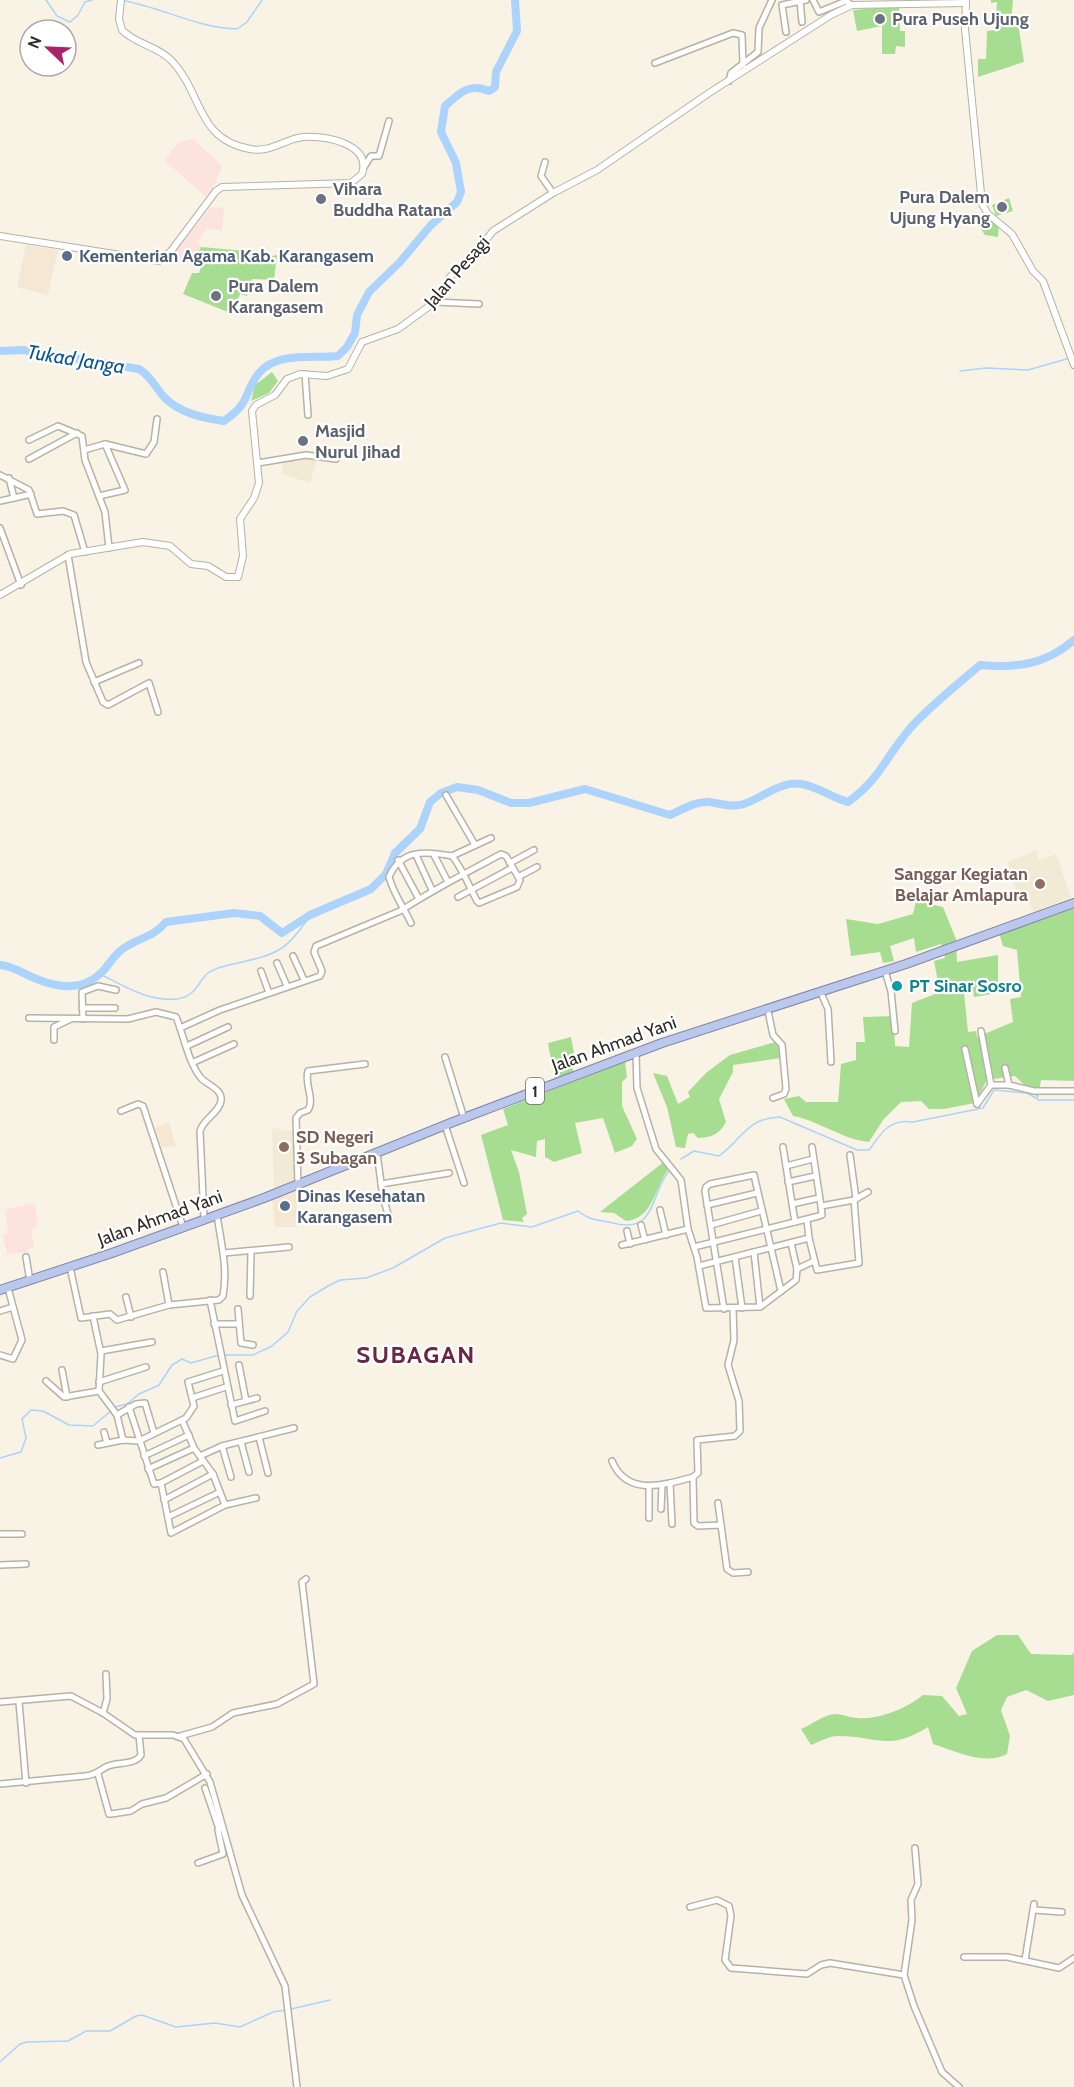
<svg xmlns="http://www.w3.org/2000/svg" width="1074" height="2087" font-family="Cabin,sans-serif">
<rect width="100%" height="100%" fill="#f9f3e5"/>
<g fill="#f4e8d4">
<path d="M26,245l32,5 -10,45 -31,-8z"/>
<path d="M169,1122l7,24 -14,2 -7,-20z"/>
<path d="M295,1190l2,8 -1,29h-21l-3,-28z"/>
</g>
<g fill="#fde3de">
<path d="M193,139l29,27 -10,25 -6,6 -42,-37 15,-18z"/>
<path d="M211,207l13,1 -2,23 -14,-3 -11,13 4,6 -8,17 -26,-4z"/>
<path d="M35,1203l3,23 -7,3 3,18 -6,2 1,7 -4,1 -1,-5 -17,3 -4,-21 5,-1 -3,-23z"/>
</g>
<g fill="#f1ead4">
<path d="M292,454l26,2 -8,27 -28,-9 1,-17z"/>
<path d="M1036,850l3,10 17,-6 15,43 -38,15 -4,-11 -8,3 -14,-41z"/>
<path d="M272,1128l25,4 -3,51 -20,8z"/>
</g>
<g fill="#a7dd91">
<path d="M991,0h22l-2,24 7,-1 6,39 -46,15v-18h8l1,-28 8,-1 2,-28 -6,1z"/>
<path d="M899,6l1,25h5v16l-9,-1 -1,8h-13v-28l-25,5 -4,-21z"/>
<path d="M1009,198l4,13 -17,5 -4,-11z"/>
<path d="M988,213l11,11 -1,13 -13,-2 -10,-15z"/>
<path d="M201,247l45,4 20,6 11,-2 -3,25 -22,-1 -5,17 -7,-2 -7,20 -50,-20 9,-21h7l2,-6 -8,-3z"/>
<path d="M272,372l6,9 -9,12 -18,8 4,-16z"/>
<path d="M916,901l27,6 13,32 1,23 41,-7v38l-24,4 -2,-16 -9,2 5,49 8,-1 1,6 36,-15 -3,-23 11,-2 -4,-47 -14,-4 -4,-13 75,-26v174l-33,-1 -3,18 -23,-22 -28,4 -12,23 -31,6h-15l-8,-8 -20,1 -18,18 -14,22c-28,-3 -49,-21 -76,-26l-9,-17 15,-3 7,6h32l3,-38 15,-4v-18h9l-2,-25 31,-1 1,30 14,1 3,-44 28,-11 -6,-31 11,-3 -4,-14 -25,8 -2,-14 -24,8 4,15 -11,2 -3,-11 -29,4 -5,-37 32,5 35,-10z"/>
<path d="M571,1037l3,16 -4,2 4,21 -19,6 -7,-39z"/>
<path d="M779,1041l1,17 -47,7v7l-14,27 7,23c-7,13 -14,15 -28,16l-5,-5 -5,1 -3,14 -9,-1 -9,-40 -14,-34 14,3 11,28 12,-7 -2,-5 19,-20 23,-17z"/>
<path d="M625,1062l2,15 -5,5v24l15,33 -5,7 -17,7 -12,-35 -28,5 7,30 -28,9 -9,-5v-18l-8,2 -1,16 -25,-7 8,22 8,42 -5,4 2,4 -21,-2 -22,-85 27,-10 -5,-16z"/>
<path d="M665,1161l5,6c-15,18 -16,52 -44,54l-12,-8 -14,-1z"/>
<path d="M997,1635h21l13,19 41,1 2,-3v43l-26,6 -22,-11 -19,7 -6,13 9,26 -3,18c-22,12 -52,-3 -74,-10l-5,-17c-40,25 -51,9 -90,9 -9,0 -19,6 -27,9l-10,-16c10,-4 24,-15 34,-15 8,0 16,4 23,4 21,2 49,-10 65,-23l19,1 17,20 8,-2 -11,-26 16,-37z"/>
</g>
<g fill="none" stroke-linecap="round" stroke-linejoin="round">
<g stroke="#acd3fb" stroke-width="1.5">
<path d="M46,0l11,16 13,6 8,-7 7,-13 7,-2"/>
<path d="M125,1c38,7 73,27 112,28l10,-7 15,-22"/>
<path d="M960,371l26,-3 42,2 42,-12"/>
<path d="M100,974c24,12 49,28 77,25 20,-3 21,-18 31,-26 8,-6 20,-8 30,-10 40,-9 50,-13 72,-48"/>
<path d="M681,1159l13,-8 25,5c23,-16 27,-38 61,-39l77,33h12c12,-17 21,-32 44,-28l70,-14 11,-18 33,3 12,7h35"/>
<path d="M224,1355h29l19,-9 16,-14 9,-21 13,-14 18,-11 12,-6 26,-2 27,-10 52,-30 56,-15 31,4 46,-16c14,11 19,8 35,12 45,12 37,-32 57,-53"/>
<path d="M115,1407l12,-3 12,-10 20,-9 13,-20 10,-6 9,4 28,-8"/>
<path d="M0,1458l21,-6 5,-14 -4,-19 9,-9 12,1 26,14 24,1 19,-16"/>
<path d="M291,2009l39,-9"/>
<path d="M0,2062l20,-18 7,-2 41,-1 18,-10h24l26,-15 6,-1 34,12 39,-4 25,4 33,-15 13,-2"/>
</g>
<g stroke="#acd3fb" stroke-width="8">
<path d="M0,351l23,-1 116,19c12,7 16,18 25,28 15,16 39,21 60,24 28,-19 19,-28 35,-48 18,-22 54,-14 79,-17l9,-9 8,-14 2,-18 12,-23 31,-30 31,-37 26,-23 4,-10 -5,-29 -15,-31 4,-26c14,-12 24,-24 44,-15l6,-4 1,-15 21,-41 -2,-31"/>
<path d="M0,965c13,1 22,8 34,13 24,10 48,14 68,-6 6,-6 11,-15 18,-21 15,-13 32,-12 46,-29l68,-9 26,3 22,17 28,-18 61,-26 15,-15 9,-21 25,-24 10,-27 11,-9 16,-6 21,3 33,13h18l56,-14 85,26c12,-5 25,-14 39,-13 15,2 25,7 40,0 17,-7 33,-21 52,-18 16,2 31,14 47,18 33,-23 40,-50 66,-78 20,-21 44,-40 66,-59 37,3 65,0 94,-25"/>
</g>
<g stroke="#b7b2a5" stroke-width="8">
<g id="minor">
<path d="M813,0l6,12 27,-11 6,4"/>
<path d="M800,1l2,21"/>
<path d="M786,32l-4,-27 24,-5"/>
<path d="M655,63l78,-30 9,2 1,30"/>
<path d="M729,81l2,-8 27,-21 1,-24 13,-28"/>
<path d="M545,162l-4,14 12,17"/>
<path d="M364,167l7,-11h8l10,-35"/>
<path d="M435,302l44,2"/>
<path d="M305,374l3,41"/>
<path d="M29,440l29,-14 24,10 3,24 20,52 4,36"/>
<path d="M84,450l21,-6"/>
<path d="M29,459l48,-26"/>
<path d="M258,463l48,-8 30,4"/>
<path d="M0,475l29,15 8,24 26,-3 11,4 11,37"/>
<path d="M9,478l5,20 17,-4"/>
<path d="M99,496l26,-6 -20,-46 41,10 8,-12 3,-23"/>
<path d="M0,501l14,-3"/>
<path d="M0,528l21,57"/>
<path d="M68,555l18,107 17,40 5,3 41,-22 9,29"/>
<path d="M94,682l45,-19"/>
<path d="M446,795l29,50"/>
<path d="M416,855l16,35"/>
<path d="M434,855l14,27"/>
<path d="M452,856l39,-18"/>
<path d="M398,860l21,39"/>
<path d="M510,863l24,-13"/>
<path d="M518,877l19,-10"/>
<path d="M458,897l54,-29"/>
<path d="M293,956l11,24"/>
<path d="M277,963l10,23"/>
<path d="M261,971l8,22"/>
<path d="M885,971l6,20 4,40"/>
<path d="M821,993l7,16 3,53"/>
<path d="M82,1008h33"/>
<path d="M768,1011l5,24 9,10 4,44 -2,5 -11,4"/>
<path d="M29,1018l99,1 28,-7 20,5c8,19 12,45 25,61 6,7 22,11 20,23 -2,12 -18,18 -21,30l4,88"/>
<path d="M83,1019l-1,-27 16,-6 18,4"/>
<path d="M180,1028l40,-18 100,-34 2,-5 -8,-19 2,-6 84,-35 5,-3c31,-20 63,-36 96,-54l5,2 14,24 -3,7 -38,16 -2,-2c-8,-15 -15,-33 -25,-45 -27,-5 -51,-7 -63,21 4,16 15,31 22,46"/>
<path d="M981,1031l10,54"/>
<path d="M54,1040v-13l17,-8"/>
<path d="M187,1046l41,-19"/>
<path d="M965,1049l12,55"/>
<path d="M636,1054l1,34 19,61 25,31 7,49 9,28 9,51 54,-1 36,-27 1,-11 17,-8"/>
<path d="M445,1057l19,61"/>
<path d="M194,1062l40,-18"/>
<path d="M1005,1068l4,17"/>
<path d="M977,1104l14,-19h18l25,6h40"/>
<path d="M121,1111l17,-7 5,2 40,121"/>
<path d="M445,1125l19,58"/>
<path d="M783,1147l12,75"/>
<path d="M812,1147l9,59"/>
<path d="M377,1153l6,45 7,22"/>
<path d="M850,1155l6,44"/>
<path d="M786,1166l27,-7"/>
<path d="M788,1182l27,-6"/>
<path d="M298,1184l-2,-66 4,-5 8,-3c7,-11 -4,-26 0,-39l57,-7"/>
<path d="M381,1184l68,-11"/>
<path d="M792,1204l27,-6"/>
<path d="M707,1205l50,-12"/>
<path d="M660,1210l6,25"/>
<path d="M641,1225l4,15"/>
<path d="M711,1225l50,-14"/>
<path d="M627,1231l3,13"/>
<path d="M809,1238l8,32 42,-7 -5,-63"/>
<path d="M791,1243l6,26"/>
<path d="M622,1245l66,-16"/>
<path d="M694,1247l125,-31 3,-1 -1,-9 33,-6 14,-8"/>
<path d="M754,1252l6,55"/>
<path d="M224,1253l65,-6"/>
<path d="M26,1257l4,24"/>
<path d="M735,1257l7,51"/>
<path d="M699,1266l110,-28 -2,-18"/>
<path d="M70,1267l11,51 29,-4 7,6 52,-15 50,-5 4,-4c5,-28 -2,-53 -6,-81"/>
<path d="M163,1272l6,33"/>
<path d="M250,1296l1,-45"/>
<path d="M126,1297l5,20"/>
<path d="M210,1300l25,121 30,-10"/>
<path d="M238,1309l3,34 12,2"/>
<path d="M724,1309l-19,-118 1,-4 4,-3 44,-9 27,116"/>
<path d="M0,1311l13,-4"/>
<path d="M93,1316l8,38 -2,37 18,24 6,25"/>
<path d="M214,1324h25"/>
<path d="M101,1351l51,-9"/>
<path d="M0,1355l13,4 9,-19 -14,-52"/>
<path d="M239,1365l7,36"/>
<path d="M62,1370l5,27"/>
<path d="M46,1381l18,16 35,-6"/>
<path d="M99,1382l47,-15"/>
<path d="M192,1398l34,-11"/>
<path d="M231,1405l26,-7"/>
<path d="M129,1407l25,77 7,-1 42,-22"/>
<path d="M117,1415l19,-11 9,-1 9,30"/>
<path d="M182,1420l12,28 19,26 12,31"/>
<path d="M104,1432l3,11"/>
<path d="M259,1437l9,36"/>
<path d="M241,1442l8,30"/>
<path d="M98,1445l25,-5 16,1 47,-23 8,-12 -6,-24 35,-11"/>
<path d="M222,1446l9,31"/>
<path d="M144,1456l45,-21"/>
<path d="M200,1456l22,-10 72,-18"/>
<path d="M612,1461c15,36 52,24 81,16l1,46 4,3 23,-1 6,44 6,4 15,-1"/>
<path d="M148,1469l46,-21"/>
<path d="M693,1477l5,-4 -1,-33 38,-4 5,-5 -1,-30 -11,-36 6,-25 -1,-31"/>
<path d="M161,1483l10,50 54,-28 31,-7"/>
<path d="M670,1483l2,41"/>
<path d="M649,1487v31"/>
<path d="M164,1500l49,-26"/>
<path d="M718,1503l3,22"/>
<path d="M661,1509l1,-24"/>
<path d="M168,1517l52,-25"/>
<path d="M0,1534h22"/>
<path d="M0,1565l26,-1"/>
<path d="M0,1702l71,-6 32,17 32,22h38l11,4 26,43 32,113 43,91 12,101"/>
<path d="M19,1702l7,81"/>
<path d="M103,1713l4,-14 -1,-25"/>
<path d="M180,1736l32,-9 21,-14 44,-9 37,-20 -12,-102 4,-3"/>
<path d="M98,1774l11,40h2l20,-3 11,-7 24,-6 41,-24"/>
<path d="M0,1784l85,-8c11,-1 14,-6 23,-10 11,-4 27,-1 33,-11l-2,-20"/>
<path d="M205,1788l14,41"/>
<path d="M198,1863l25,-9 -5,-24"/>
<path d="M690,1907l27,-7 12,6 2,10 -6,44 6,8 76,6 14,-9 9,-2 74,12 10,31 28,66 17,15"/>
<path d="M1034,1910l28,2"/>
<path d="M964,1957h43l52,11 15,-10"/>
<path d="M1025,1960l9,-56"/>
<path d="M904,1975l8,-55 -1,-20 7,-16 -3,-36"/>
</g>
</g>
<g stroke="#b7b2a5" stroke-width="8">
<g id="tertiary">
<path d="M966,1l-1,28 17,175 6,10 24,20 21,37 10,10 31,84"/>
<path d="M0,236l159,25 12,-10 45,-60 6,-4 129,-4 11,-9c10,-31 -37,-38 -59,-37 -18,2 -33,16 -53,12 -54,-10 -47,-55 -78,-88 -14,-15 -37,-17 -50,-31l-3,-11 2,-19"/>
<path d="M0,595l70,-41 73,-12 27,4 21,18 17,2 18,11h12l5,-21 -3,-37 14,-21 5,-15 -7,-72 4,-6 19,-10 12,-16 13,-5 27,2 21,-7 14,-27 36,-13 37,-27 15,-25 26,-24 17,-22 60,-38 44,-23 112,-77 122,-78 21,-10 113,-2"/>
</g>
</g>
<g stroke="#7f88a6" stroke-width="10">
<path id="trunk" d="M0,1290l112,-37 152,-55 189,-76 209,-79 244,-79 168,-61"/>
</g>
<use href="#minor" stroke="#fff" stroke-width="5"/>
<use href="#tertiary" stroke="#fff" stroke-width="6"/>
<use href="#trunk" stroke="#bcc7ee" stroke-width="8"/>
</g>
<g fill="#6b7280" stroke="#fff" stroke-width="2">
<circle cx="880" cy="19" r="6"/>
<circle cx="321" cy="199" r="6"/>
<circle cx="1002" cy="207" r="6"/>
<circle cx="216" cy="296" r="6"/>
<circle cx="303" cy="441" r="6"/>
</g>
<g fill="#5c6f8a" stroke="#fff" stroke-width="2">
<circle cx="67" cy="256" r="6"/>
<circle cx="285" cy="1206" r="6"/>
</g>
<g fill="#8d6e63" stroke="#fff" stroke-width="2">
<circle cx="1040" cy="884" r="6"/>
<circle cx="284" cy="1147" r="6"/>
</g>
<circle fill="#0f9aa8" stroke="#fff" stroke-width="2" cx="897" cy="986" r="6"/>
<g text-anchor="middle" stroke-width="4.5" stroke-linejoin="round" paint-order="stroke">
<rect fill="#fff" stroke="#6d6b68" stroke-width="1.5" x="526" y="1078" width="18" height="26" rx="4.5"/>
<g font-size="16" font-weight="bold" fill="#2e2c27">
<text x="535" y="1097">1</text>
</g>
<g font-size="18" font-weight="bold" fill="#5b616d" stroke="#fff" text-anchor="start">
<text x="892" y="25">Pura Puseh Ujung</text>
<text x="333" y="195">Vihara<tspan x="333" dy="21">Buddha Ratana</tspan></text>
<text x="990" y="203" text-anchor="end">Pura Dalem<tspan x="990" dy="21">Ujung Hyang</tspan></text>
<text x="228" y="292">Pura Dalem<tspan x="228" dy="21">Karangasem</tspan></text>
<text x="315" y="437">Masjid<tspan x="315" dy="21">Nurul Jihad</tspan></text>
</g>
<g font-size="18" font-weight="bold" fill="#4e5e75" stroke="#fff" text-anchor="start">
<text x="79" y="262">Kementerian Agama Kab. Karangasem</text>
<text x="297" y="1202">Dinas Kesehatan<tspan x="297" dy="21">Karangasem</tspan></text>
</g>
<g font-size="18" fill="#2e2c27" stroke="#fff">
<text transform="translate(457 272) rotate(-49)" y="6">Jalan Pesagi</text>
<text transform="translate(614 1044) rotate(-20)" y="6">Jalan Ahmad Yani</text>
<text transform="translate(160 1218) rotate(-20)" y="6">Jalan Ahmad Yani</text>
</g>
<g font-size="18" font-weight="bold" fill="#785e54" stroke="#fff" text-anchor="end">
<text x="1028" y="880">Sanggar Kegiatan<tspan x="1028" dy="21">Belajar Amlapura</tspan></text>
<text x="296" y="1143" text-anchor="start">SD Negeri<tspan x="296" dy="21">3 Subagan</tspan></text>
</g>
<g font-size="18" font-weight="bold" fill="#0d838f" stroke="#fff" text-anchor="start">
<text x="909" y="992">PT Sinar Sosro</text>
</g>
<g font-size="20" font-style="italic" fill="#0b5590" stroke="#fff">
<text transform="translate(76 359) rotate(9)" y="7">Tukad Janga</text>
</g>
<g font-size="24" font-weight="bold" letter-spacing="1.5" fill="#692744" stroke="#fff">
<text x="416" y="1363">SUBAGAN</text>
</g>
</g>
<g transform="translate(48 48) rotate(293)"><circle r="28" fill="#ffffff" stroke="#ababa9" stroke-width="1.5"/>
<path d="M0-4.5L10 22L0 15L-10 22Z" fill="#aa2267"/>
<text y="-9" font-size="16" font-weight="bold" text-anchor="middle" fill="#2e2c27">N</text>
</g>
</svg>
